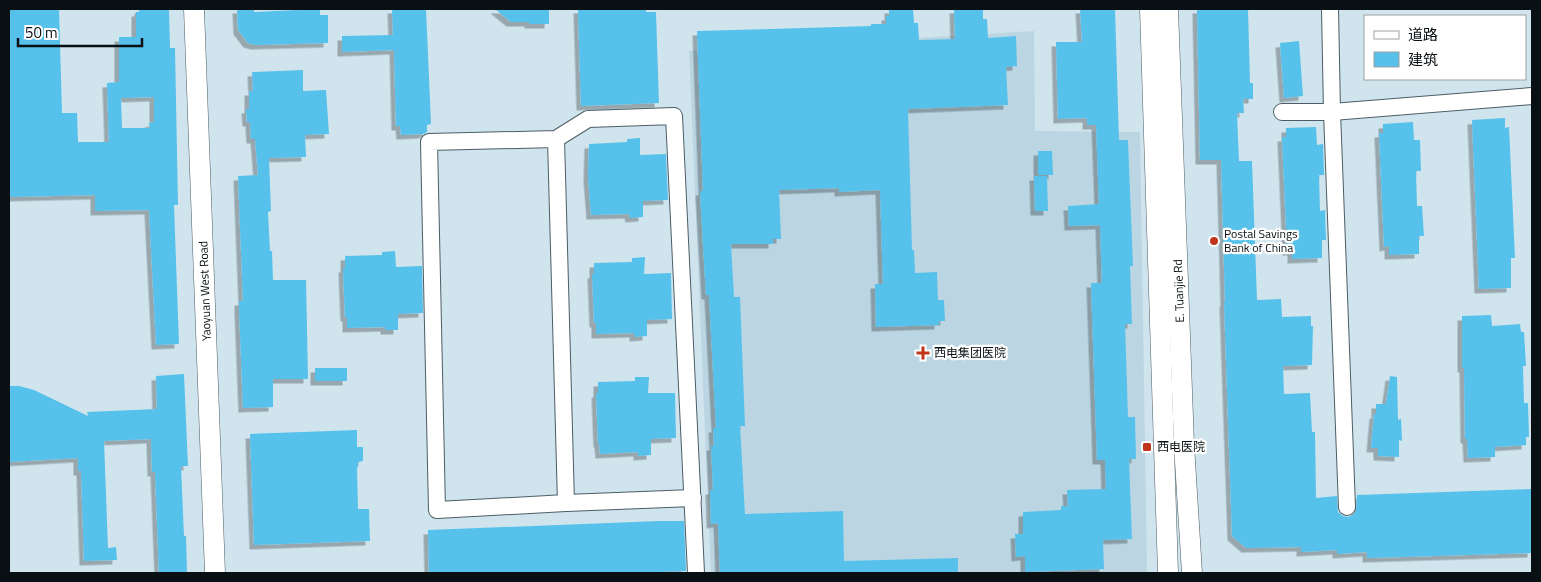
<svg xmlns="http://www.w3.org/2000/svg" width="1541" height="582" font-family="'Titillium Web','Noto Sans SC',sans-serif">
<defs>
<filter id="shadow"><feDropShadow dx="-4.5" dy="4.5" stdDeviation="0" flood-color="#0004"/></filter>
</defs>
<rect width="100%" height="100%" fill="#cfe4ed"/>
<path fill="#bbd6e2" d="M1034,31l1,100 105,1 7,441h-436l-22,-522z"/>
<g fill="#57c1eb" fill-rule="evenodd" filter="url(#shadow)">
<path d="M9,9h50l3,104h15l1,29h31l-2,-59 12,-1v-45h17v-25h3v-3h30l1,39h5l3,157h-4l5,139 -23,1 -7,-135 -54,1v-16l-86,2zM154,97v25l-5,1 1,5h-28l-1,-30z"/>
<path d="M237,9h17v3l66,-3v6h8v28l-73,2 -7,-2 -10,-13z"/>
<path d="M392,9h34l5,115 -4,1v7l-4,2 -22,1 -1,-9h-4l-2,-76 -52,2v-16l51,-1z"/>
<path d="M495,9h54v15h-20v-2h-18z"/>
<path d="M578,9h68v3h10l3,91 -78,3z"/>
<path d="M889,9h24l1,14h4l1,17 36,-1 -1,-30h29v10h4l1,19 28,-2 1,30 -11,1 2,38 -100,4 4,141h2l1,23 22,-1 1,28h6l1,21h-6v4l-63,2 -1,-43h8l-3,-94 -41,2v-4l-60,2 2,49h-8v5h-42l3,53h6l5,129h-5l5,88 98,-3 1,50 114,-3v15h-238l-2,-50 -7,1 -1,-34h3l-2,-44h3l-1,-18h3l-7,-133h-3l-3,-50 -3,-54h3l-6,-160 174,-5v-2h15v-8h3z"/>
<path d="M1080,9h35l4,131h9l5,126h-3l2,58h-7l3,93h7l1,42h-7l3,80 -29,1 1,29 -79,3v-16l-9,1 -1,-23h8v-22l38,-2v-4h7l-1,-16 39,-1 -1,-29h-8l-6,-177h11l-2,-58 -31,1 -1,-20 31,-2 -3,-79h-9v-7l-29,1 -2,-77h26z"/>
<path d="M1197,9h51l2,74h3v16h-10l1,14h-7l2,48h13l5,139 24,-1 1,18 29,-1v10h2l-1,39 -29,1 1,28 26,-1 2,39h3l1,66 21,-2 1,16 5,4 5,1 5,-2 3,-4 1,-16 175,-6v64l-165,5v-6l-30,2v-4l-36,2v-5l-55,1 -14,-12 -8,-234h1l-4,-142h-21z"/>
<path d="M1299,41l4,55 -19,2 -4,-55z"/>
<path d="M303,70v21l23,-1 3,44 -24,1 1,22 -37,1 2,53 -3,1 2,39h2l1,29h33l2,99h-35v28l-30,1 -4,-99v-8h4l-5,-125 20,-1 -3,-36h-4l-1,-17h-3l-1,-13h3v-18h4l-1,-19z"/>
<path d="M1505,118v10l4,-1 6,131h-4v30l-32,1 -7,-169z"/>
<path d="M1413,122l1,18h6l1,31h-5l1,35h5l2,30h-5v18l-30,1v-9l-5,1 -5,-114h4v-9z"/>
<path d="M1316,127l1,18 6,-1 1,31h-5l1,36 5,-1 1,30h-4v18l-30,1v-8h-5l-5,-114h4v-9z"/>
<path d="M640,138v17l26,-1 2,46 -25,1v16l-13,1 -1,-4 -38,1 -3,-38 1,-33 38,-2v-3z"/>
<path d="M1038,151h14l1,24h-15z"/>
<path d="M1034,176h13l1,35h-13z"/>
<path d="M395,251l1,16 26,-1 1,47 -25,1v16h-13v-3l-38,1v-11h-2l-1,-22 -1,-27h2v-12l37,-1v-3z"/>
<path d="M645,257l-1,17 27,-1 1,46 -25,1v16l-13,1v-4l-38,1v-11h-2l-2,-49h2v-11l38,-1v-4z"/>
<path d="M1491,315l1,11 28,-2 1,8h3l2,34h-3l1,37h4l1,34h-3v8l-31,2v10l-27,1 -1,-19h-2l-1,-71h-2v-52z"/>
<rect x="315" y="368" width="32" height="13"/>
<path d="M184,374l4,92h-7l3,70h2l1,37h-28l-4,-101h-3l-1,-33 -47,2 4,107 8,-1 1,13 -33,1 -3,-90h-3v-13l-69,4v-76h10l15,4 54,26 -1,-4 70,-3 -1,-33z"/>
<path d="M1390,376l7,1 1,43 3,-1 1,22 -3,-1v17l-21,-1v-8h-7l3,-34h2v-10h10z"/>
<path d="M635,377h14l-1,16h27l1,45 -25,1v16l-13,1v-4l-38,2 -1,-11h-1l-2,-50h2v-11l37,-1z"/>
<path d="M357,430v17h6v14l-5,1v5h-1l1,42h11l1,32 -116,4 -4,-111z"/>
<path d="M659,521h25l2,50 -54,2h-203l-1,-43z"/>
</g>
<g fill="none" stroke-linecap="round" stroke-linejoin="round">
<g stroke="#4c5d65" stroke-width="18">
<g id="minor">
<path d="M1330,9l2,103 15,395"/>
<path d="M1282,112h50l200,-16"/>
<path d="M556,139l10,364 -129,7 -8,-368 127,-3 32,-20 86,-3 22,457"/>
<path d="M566,503l127,-5"/>
</g>
</g>
<g stroke="#4c5d65" stroke-width="21">
<g id="tertiary">
<path d="M194,9l21,564"/>
<path d="M1150,9l18,564"/>
<path d="M1168,9l16,436 8,128"/>
</g>
</g>
<use href="#minor" stroke="#fff" stroke-width="16"/>
<use href="#tertiary" stroke="#fff" stroke-width="20"/>
</g>
<g fill="#bf341a" stroke="#fff" stroke-width="2">
<circle cx="1214" cy="241" r="5"/>
<path d="M920.5 345.5h5v5h5v5h-5v5h-5v-5h-5v-5h5z"/>
<rect x="1142" y="442" width="10" height="10" rx="2.5"/>
</g>
<g text-anchor="middle" stroke-width="4.5" stroke-linejoin="round" paint-order="stroke">
<g font-size="12" fill="#091013" stroke="#fff" text-anchor="start">
<text x="1224" y="238">Postal Savings<tspan x="1224" dy="14">Bank of China</tspan></text>
<text x="934" y="357">西电集团医院</text>
<text x="1157" y="451">西电医院</text>
</g>
<g font-size="12" fill="#091013" stroke="#fff">
<text transform="translate(205 291) rotate(-92)" y="4">Yaoyuan West Road</text>
<text transform="translate(1179 291) rotate(-92)" y="4">E. Tuanjie Rd</text>
</g>
</g>
<rect width="1541" height="582" fill="none" stroke="#091013" stroke-width="20"/>
<rect x="1364" y="15" width="162" height="65" fill="#ffffff" stroke="#9d9fa1"/>
<rect x="1374" y="31" width="25" height="8" fill="#ffffff" stroke="#9d9fa1"/>
<text x="1408" y="40" font-size="15" fill="#091013">道路</text>
<rect x="1374" y="52" width="25" height="15" fill="#57c1eb" stroke="#9d9fa1"/>
<text x="1408" y="65" font-size="15" fill="#091013">建筑</text>
<path d="M18 38v8h124v-8" fill="none" stroke="#091013" stroke-width="2.5"/>
<text x="25" y="38" font-size="15" fill="#091013" stroke="#ffffff" stroke-width="4" paint-order="stroke">50 m</text>
</svg>
